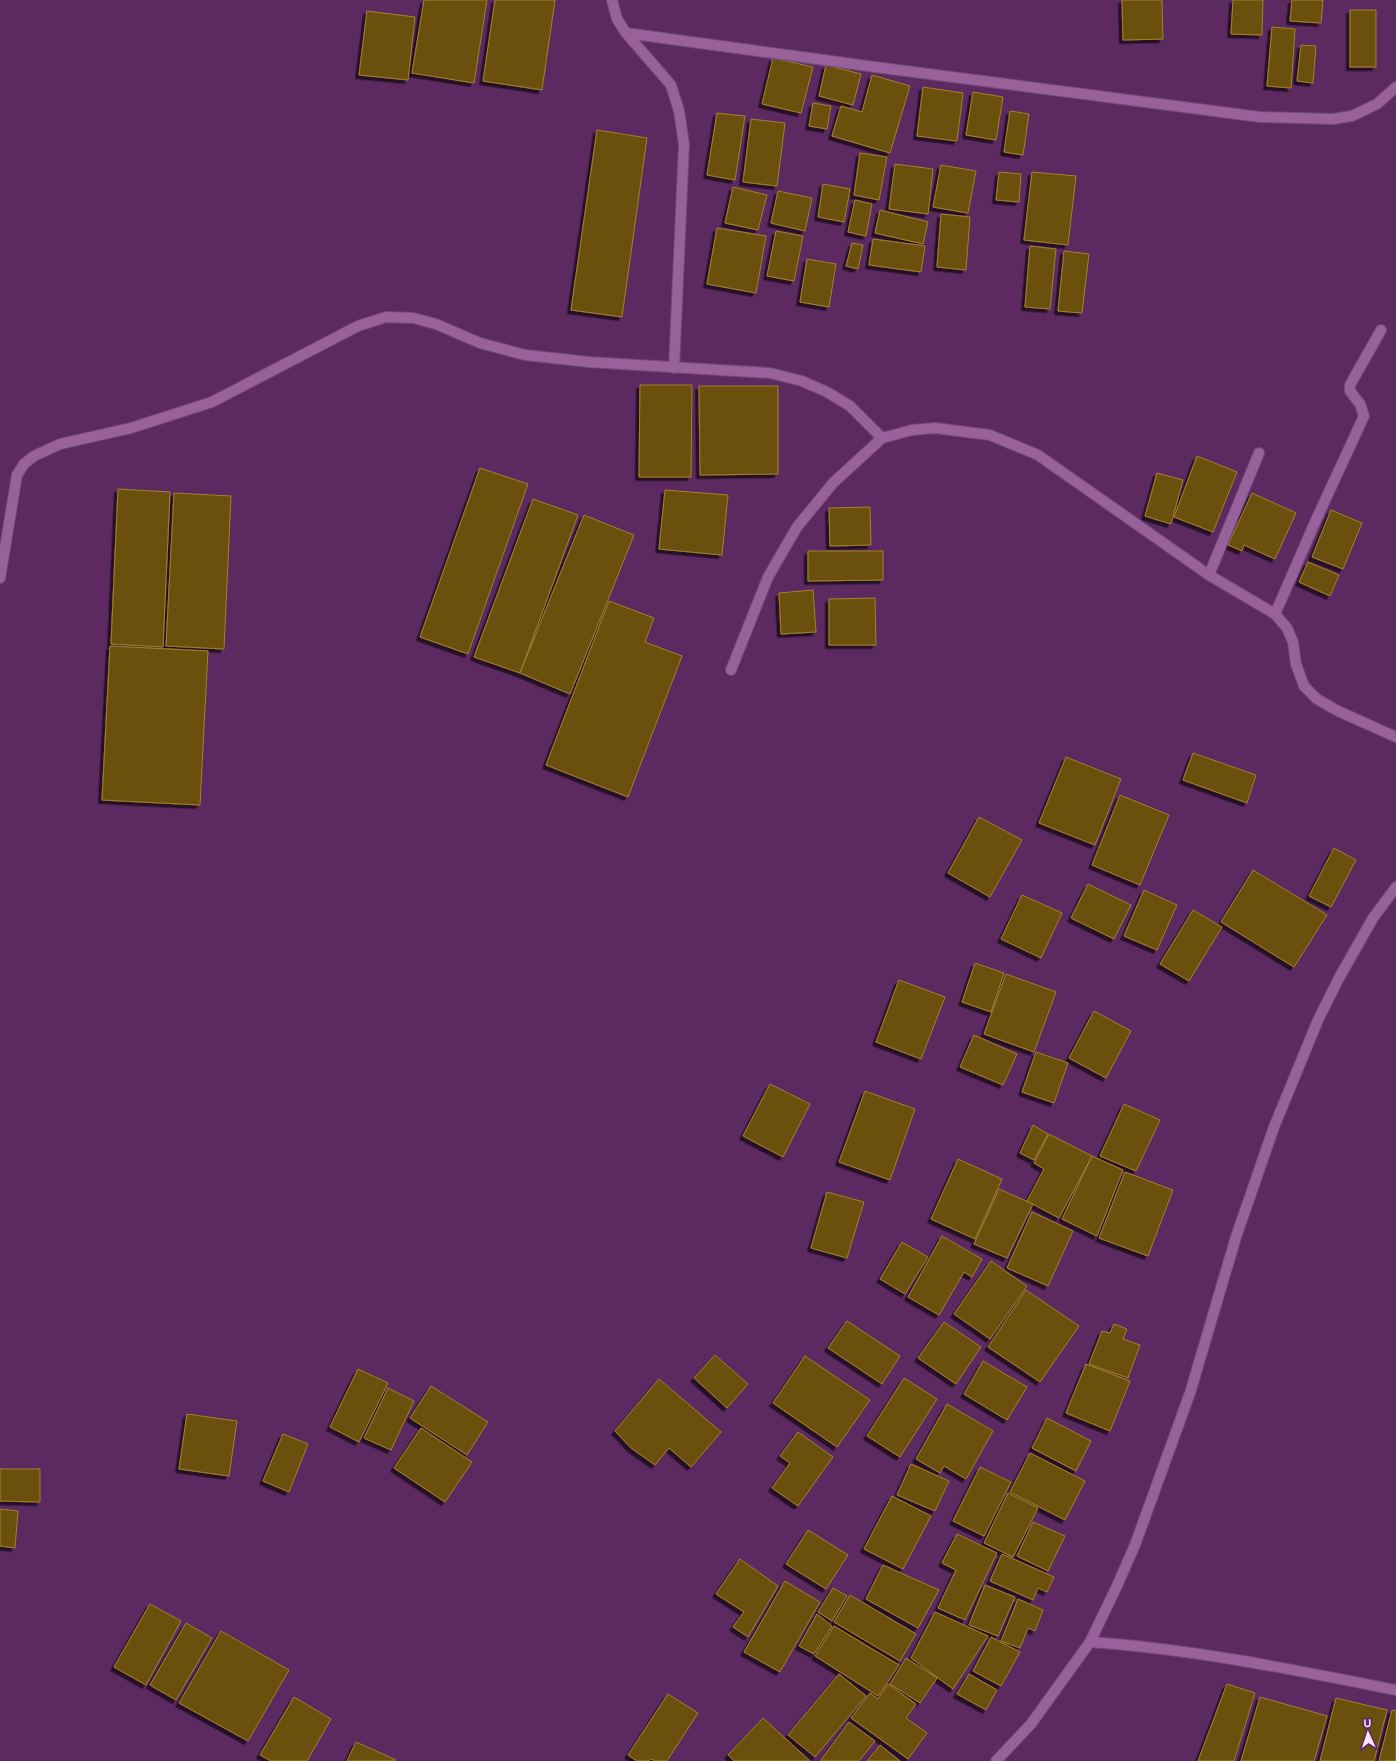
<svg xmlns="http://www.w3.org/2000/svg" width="1396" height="1761" font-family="Figtree,sans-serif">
<defs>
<filter id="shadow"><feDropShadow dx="-3.5" dy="3.5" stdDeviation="0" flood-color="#0009"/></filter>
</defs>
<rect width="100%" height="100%" fill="#5c2960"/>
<g fill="#6a4f09" stroke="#a5812e" filter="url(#shadow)">
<path d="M424,0h63l-13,83 -62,-10z"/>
<path d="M495,0h60l-13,90 -59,-9z"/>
<path d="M1122,0h40l1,39 -40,1z"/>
<path d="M1233,0h30l-1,35 -31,-1z"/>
<path d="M1292,0h31l-2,23 -31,-2z"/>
<rect x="1350" y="10" width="26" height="57"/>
<path d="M367,11l48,6 -7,63 -49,-5z"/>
<path d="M1272,27l23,2 -4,59 -24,-2z"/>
<path d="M1301,45l15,1 -3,37 -16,-2z"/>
<path d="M773,58l40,9 -12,46 -39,-9z"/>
<path d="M826,65l35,9 -8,31 -34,-9z"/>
<path d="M872,75l38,11 -20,67 -58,-17 9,-30 21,6z"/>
<path d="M923,87l40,6 -6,48 -40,-5z"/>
<path d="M973,92l30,5 -7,43 -30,-5z"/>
<path d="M813,103l18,3 -4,23 -18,-3z"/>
<path d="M1010,111l19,3 -6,41 -19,-3z"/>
<path d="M717,113l28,3 -10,64 -28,-5z"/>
<path d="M751,119l34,4 -8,63 -34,-4z"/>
<path d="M597,130l50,8 -25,179 -51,-7z"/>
<path d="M860,153l27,4 -8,43 -25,-5z"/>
<path d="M895,164l38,5 -5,45 -39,-5z"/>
<path d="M941,165l35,6 -8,42 -35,-6z"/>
<path d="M999,172l22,2 -2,28 -23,-2z"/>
<path d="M1032,172l44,4 -8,69 -44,-5z"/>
<path d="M823,184l27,5 -6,33 -26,-5z"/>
<path d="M733,187l34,8 -9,35 -33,-7z"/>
<path d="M778,191l34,7 -7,33 -34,-8z"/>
<path d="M855,200l17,4 -6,32 -18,-4z"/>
<path d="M880,210l48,12 -5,22 -48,-11z"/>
<path d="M941,214l29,3 -4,53 -29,-3z"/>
<path d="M717,228l49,8 -10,57 -49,-9z"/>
<path d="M776,231l27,5 -9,45 -27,-5z"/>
<path d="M873,239l52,7 -4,26 -52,-7z"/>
<path d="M852,243l11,2 -5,24 -12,-3z"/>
<path d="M1030,246l26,3 -6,60 -25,-2z"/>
<path d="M1064,251l25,3 -7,59 -24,-2z"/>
<path d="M807,259l29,5 -7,43 -29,-5z"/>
<path d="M640,385h52l-1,92h-52z"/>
<path d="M699,386h79v88l-78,1z"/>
<path d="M1197,456l40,16 -24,60 -39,-15z"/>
<path d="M480,468l48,16 -60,170 -48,-17z"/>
<path d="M1157,473l26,7 -12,44 -26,-8z"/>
<path d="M118,489l52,3 -7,155 -52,-3z"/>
<path d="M665,490l63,5 -6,60 -63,-6z"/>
<path d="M174,493l57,3 -7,153 -58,-3z"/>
<path d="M1252,493l44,20 -21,46 -31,-14 -2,6 -14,-6z"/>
<path d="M533,499l45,16 -58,158 -46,-16z"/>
<path d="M870,507l1,38 -41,1 -1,-38z"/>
<path d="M1331,510l31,13 -19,46 -31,-12z"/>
<path d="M584,515l50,20 -64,159 -50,-21z"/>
<path d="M808,551h75v29l-75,1z"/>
<path d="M1308,562l31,13 -9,21 -31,-14z"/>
<path d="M813,590l3,42 -35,2 -2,-41z"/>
<path d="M875,598l1,47h-47v-46z"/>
<path d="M609,601l45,17 -9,24 37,14 -54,141 -82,-32z"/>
<path d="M110,646l98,5 -8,154 -98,-5z"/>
<path d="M1193,753l63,22 -9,28 -64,-23z"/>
<path d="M1066,757l55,22 -26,66 -56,-22z"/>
<path d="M1120,795l49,20 -29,70 -48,-20z"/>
<path d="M979,817l43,23 -32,57 -42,-24z"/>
<path d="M1334,848l22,12 -25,47 -22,-11z"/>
<path d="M1253,870l74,45 -33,52 -73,-45z"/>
<path d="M1088,884l43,21 -17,34 -43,-21z"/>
<path d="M1144,890l33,15 -20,45 -33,-14z"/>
<path d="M1022,895l40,18 -21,45 -40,-19z"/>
<path d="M1193,910l29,17 -33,54 -29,-17z"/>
<path d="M975,963l29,10 -13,39 -29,-10z"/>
<path d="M1006,974l50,18 -22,60 -50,-18z"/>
<path d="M899,980l46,17 -24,62 -45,-17z"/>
<path d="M1094,1011l37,20 -25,47 -37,-20z"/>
<path d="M974,1035l43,19 -14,31 -43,-18z"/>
<path d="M1036,1052l32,11 -14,40 -32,-11z"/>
<path d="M770,1084l40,20 -27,53 -40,-21z"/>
<path d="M865,1091l50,18 -25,71 -51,-18z"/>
<path d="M1124,1104l36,16 -24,51 -36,-15z"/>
<path d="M1033,1125l15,9 -14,26 -14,-7z"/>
<path d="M1049,1134l43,22 -33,62 -32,-17 17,-32 -10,-6z"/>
<path d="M1092,1156l31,14 -26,66 -35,-17z"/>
<path d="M958,1159l44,20 -27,60 -44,-20z"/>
<path d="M1125,1172l48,18 -25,66 -49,-18z"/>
<path d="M999,1189l34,15 -26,54 -33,-14z"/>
<path d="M827,1192l37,10 -17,56 -36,-10z"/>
<path d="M1032,1212l41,19 -25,55 -41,-18z"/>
<path d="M942,1236l40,23 -10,18 -8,-5 -25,43 -31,-18z"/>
<path d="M902,1242l26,15 -23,37 -25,-15z"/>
<path d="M991,1261l36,25 -37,53 -36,-25z"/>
<path d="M1026,1290l53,36 -39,56 -52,-35z"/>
<path d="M847,1321l53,35 -18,28 -54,-36z"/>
<path d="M944,1322l37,25 -25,37 -38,-26z"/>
<path d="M1114,1324l13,5 -4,10 17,6 -12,33 -39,-14 13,-33 8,2z"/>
<path d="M715,1355l33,29 -21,24 -33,-30z"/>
<path d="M805,1356l65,44 -33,47 -64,-44z"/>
<path d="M983,1361l44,26 -20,33 -43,-26z"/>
<path d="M1086,1364l44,17 -20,50 -44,-18z"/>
<path d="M358,1369l30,14 -29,59 -29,-15z"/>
<path d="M904,1378l33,21 -37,58 -33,-21z"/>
<path d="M659,1379l62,53 -30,35 -22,-19 -14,17 -24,-17 -16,-17z"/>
<path d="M431,1386l57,36 -21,33 -57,-37z"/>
<path d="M388,1388l26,13 -23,49 -27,-12z"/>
<path d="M947,1404l46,27 -27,48 -22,-13 -4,7 -24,-14z"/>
<path d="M187,1414l50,7 -8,55 -50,-7z"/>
<path d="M1047,1418l44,23 -15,30 -44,-23z"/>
<path d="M421,1428l51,34 -27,40 -51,-34z"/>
<path d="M798,1432l35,25 -35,49 -26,-18 18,-25 -10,-7z"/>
<path d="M283,1434l25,10 -19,48 -26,-11z"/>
<path d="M1030,1453l55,28 -20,39 -55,-28z"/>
<path d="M911,1464l38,17 -14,30 -38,-16z"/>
<path d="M980,1467l31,15 -27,54 -31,-15z"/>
<path d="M0,1469h40v33l-40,-1z"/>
<path d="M1008,1493l30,15 -25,49 -29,-14z"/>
<path d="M892,1496l39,20 -28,53 -39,-20z"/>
<path d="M0,1509l18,2 -3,37 -15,-2z"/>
<path d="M1033,1522l32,14 -17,35 -31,-15z"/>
<path d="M808,1530l40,25 -22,34 -40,-25z"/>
<path d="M957,1534l40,19 -32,67 -27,-12 18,-38 -14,-7z"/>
<path d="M1002,1554l52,23 -7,15 -9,-4 -5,12 -43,-19z"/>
<path d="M740,1559l38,27 -30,51 -15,-10 11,-15 -28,-18z"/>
<path d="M883,1565l56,25 -21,38 -52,-29z"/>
<path d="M785,1581l35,21 -40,70 -36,-20z"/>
<path d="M985,1585l30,12 -17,39 -29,-11z"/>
<path d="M833,1588l14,8 -15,25 -14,-9z"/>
<path d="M850,1595l66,39 -16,27 -66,-39z"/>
<path d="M1018,1599l25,11 -8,21 -7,-3 -8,20 -19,-7z"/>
<path d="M150,1604l31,17 -35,64 -32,-18z"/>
<path d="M935,1612l53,24 -35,53 -42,-31z"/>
<path d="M817,1614l15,12 -18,28 -15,-8z"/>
<path d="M186,1623l26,15 -36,62 -26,-15z"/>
<path d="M834,1626l65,39 -21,31 -63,-40z"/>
<path d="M221,1631l68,39 -41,71 -69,-38z"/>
<path d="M991,1637l29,15 -19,34 -28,-15z"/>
<path d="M906,1658l31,20 -17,25 -30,-19z"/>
<path d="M839,1674l27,22 -51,61 -27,-22z"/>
<path d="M969,1674l28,16 -11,20 -29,-16z"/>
<path d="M888,1684l28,20 -10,14 21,15 -19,26 -57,-41 19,-25 8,6z"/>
<path d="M1227,1684l28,9 -21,68h-36z"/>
<path d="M668,1694l30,19 -31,48h-12l-4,-2 -2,2h-12l-9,-6z"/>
<path d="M294,1697l37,22 -24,42h-36l-11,-6z"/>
<path d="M1260,1697l67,19 -13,45h-73z"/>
<path d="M1336,1698l51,12 -13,51h-54z"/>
<path d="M1392,1710l4,1v50h-17z"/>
<path d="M763,1718l47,43h-76l-6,-6z"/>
<path d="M849,1722l26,19 -16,20h-39z"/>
<path d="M356,1742l40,18 -1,1h-48z"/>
<path d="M880,1745l20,16h-33z"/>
</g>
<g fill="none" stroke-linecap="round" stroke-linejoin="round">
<g stroke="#754978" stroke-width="12">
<g id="minor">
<path d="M612,0l5,19 9,14 45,52 8,26 5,33 -10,224"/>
<path d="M626,33l249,34 385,50 73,2 19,-3 25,-12 19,-17"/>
<path d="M1209,575l50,-122"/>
<path d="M0,578l17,-103 7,-11 10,-8 26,-12 71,-16 81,-26 146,-76 28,-9 27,1 23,6 44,19 45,12 64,7 181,11 32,8 25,11 23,14 32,32"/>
<path d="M1275,614l41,-94 48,-104 -4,-12 -10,-13v-6l31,-55"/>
<path d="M731,670l37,-93 29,-50 36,-44 49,-45 30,-8 23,-2 55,7 48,20 171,120 66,39 12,14 6,14 3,22 8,22 13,13 21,12 58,26"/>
<path d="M1090,1642c103,7 205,28 306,48"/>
</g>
</g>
<g stroke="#754978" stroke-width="12">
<path id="tertiary" d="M996,1761l35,-37 59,-82 26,-54 19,-43 55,-152 46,-156 38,-110 44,-107 21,-42 34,-60 23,-31"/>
</g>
<use href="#minor" stroke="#98619c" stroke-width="10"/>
<use href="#tertiary" stroke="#98619c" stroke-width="10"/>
</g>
<g transform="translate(1368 1733) rotate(357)" stroke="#5c2960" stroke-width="3" paint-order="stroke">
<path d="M0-3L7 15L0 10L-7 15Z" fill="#fee5ff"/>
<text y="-6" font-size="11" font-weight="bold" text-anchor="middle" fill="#fee5ff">U</text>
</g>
</svg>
